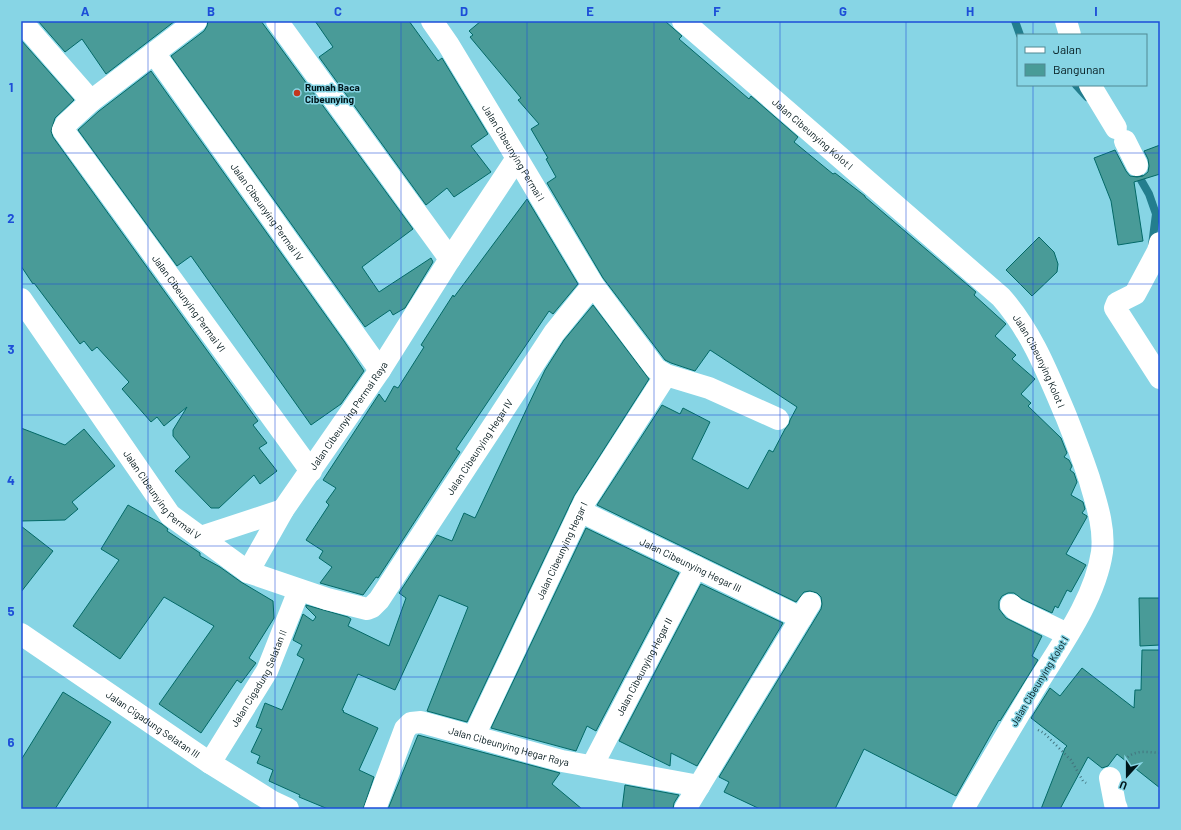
<svg xmlns="http://www.w3.org/2000/svg" width="1181" height="830" font-family="Barlow,sans-serif">
<rect width="100%" height="100%" fill="#87d5e5"/>
<g fill="none" stroke-linecap="round" stroke-linejoin="round">
<g stroke="#237e8e" stroke-width="8">
<path d="M1015,21l5,14"/>
<path d="M1076,85l11,12"/>
<path d="M1133,166l16,28 7,20 -4,31"/>
</g>
</g>
<g fill="#499b98" stroke="#036967">
<path d="M38,21h137l-69,53 -24,-35 -17,13z"/>
<path d="M208,21h53l152,208 -51,38 17,25 52,-34 2,4 -28,46 -12,7 -3,-5 -25,17 -194,-271 33,-25 3,-5z"/>
<path d="M315,21h94l29,40 4,-3 46,76 -17,12 20,26 -37,25 -7,-9 -21,17 -107,-148 14,-10z"/>
<path d="M481,21h184l17,15 -3,3 70,60 2,-3 47,41 -4,5 39,32 2,-1 30,23v1l111,95 -2,3 32,29 -11,12 21,19 -4,4 23,20 -14,15 10,9 -3,3 33,32 6,15 -3,4 5,3 3,6 -2,4 4,3 3,9 -6,13 12,7 2,7 -3,4 5,3v1l-21,37 20,11 -15,27 -4,-2 -9,18 -3,-2 -3,7 -30,-14 -8,-6h-6l-6,3 -3,5v8l7,9 36,18 -10,20 6,4 -38,61 -1,-1 -43,76 -92,-47 -29,60h-75l-36,-17 5,-10 -10,-5 102,-168 1,-5 -1,-7 -4,-4 -7,-2 -6,1 -8,10 -199,-97 65,-100 18,9 3,-6 27,14 -18,37 56,30 21,-39 4,2 12,-23 4,-5 1,-4 7,-13 -87,-57 -15,21 -24,-8 -6,-3 -62,-82 -56,-95 9,-6 -10,-18 2,-1 -17,-29 8,-5 -21,-24 3,-2 -51,-61 3,-2 -4,-4z"/>
<path d="M21,40l53,60 -19,18 -4,13 2,6 205,284 -5,4 14,18 -8,5 18,23 -17,13 -6,-9 -35,33h-8l-36,-37 15,-14 -17,-21v-6l14,-23 -23,19 -7,-9 -6,5 -29,-33 7,-7 -32,-35 -5,4 -8,-10 -4,3 -46,-61 -1,1 -12,-18z"/>
<path d="M151,71l193,270 20,30 -23,33 -30,21 -120,-169 -14,10 -99,-136 21,-19z"/>
<path d="M1160,145v29l-26,8 9,59 -25,4 -7,-44 -17,-43 21,-8 11,21 4,5 7,1 6,-1 5,-4 1,-6 -1,-7 -4,-8z"/>
<path d="M527,199l51,85 -25,30 -4,-3 -93,138 4,3 -82,126 -2,-1 -13,18 -43,-12 12,-16 -13,-9 4,-7 -17,-11 23,-35 -3,-3 10,-14 -13,-8 56,-86 6,8 9,-16 4,2 26,-41 -3,-2 32,-50 1,2z"/>
<path d="M1039,237l15,15 4,12 -1,8 -25,24 -26,-26z"/>
<path d="M593,305l56,74 -75,117 -107,226 -40,-11 41,-104 -29,-12 -44,95 -37,-16 -16,36 2,1 -1,1 35,16 -19,42 15,7 -11,32h-35l-29,-12 1,-2 -31,-14 4,-11 -16,-7 3,-7 -9,-4 11,-23 -6,-2 9,-24 17,7 22,-51 -7,-4 5,-10 -9,-5 10,-26 10,7 3,-4 -10,-10v-2l42,12 3,2 -3,7 41,20 17,-48 -7,-5 38,-58 15,6 12,-28 11,5 70,-148 19,-30z"/>
<path d="M21,428l44,17 19,-16 31,37 -43,36 6,7 -13,11 -44,1z"/>
<path d="M128,505l34,19 6,5 -1,2 33,22v3l20,11 21,15 32,19 1,17 -25,40 7,5 -15,20 -4,-3 -36,53 -42,-29 55,-78 -50,-29 -44,62 -47,-33 46,-66 -18,-11z"/>
<path d="M21,526l32,25 -32,41z"/>
<path d="M586,528l93,45 -83,158 -9,-5 -11,25 -85,-23z"/>
<path d="M701,584l82,39 -86,143 -26,-13 -1,13 -51,-25z"/>
<path d="M1139,598h21v47l-20,1z"/>
<path d="M1142,650h18v138l-43,-34 -9,12 -6,2 -14,-11 -28,52h-19l24,-61 2,-2 -36,-28 19,-30 10,8 22,-28 52,40 1,-18h6z"/>
<path d="M63,692l48,30 -56,87h-34v-49z"/>
<path d="M418,735l142,38 -8,11 30,25h-194z"/>
<path d="M625,785l54,10 -5,8 -1,6h-51z"/>
</g>
<g fill="none" stroke-linecap="round" stroke-linejoin="round">
<g stroke="#43747e" stroke-width="2.5" stroke-dasharray="1 3" stroke-linecap="butt">
<path d="M1038,730l6,3 27,27 12,21 3,2"/>
<path d="M1125,760c9,-11 22,-8 35,-7"/>
</g>
<g stroke="#fff" stroke-width="22">
<path d="M21,21l70,80"/>
<path id="s1" d="M196,21l-105,80 -25,23 -3,6 248,341"/>
<path d="M277,21l173,238"/>
<path id="s2" d="M432,21l16,23 69,114 76,127 63,84 10,6 43,13 69,31"/>
<path d="M1066,21l4,14"/>
<path id="s3" d="M154,53l226,317"/>
<path d="M1090,85l26,43"/>
<path d="M1125,141l12,24"/>
<path d="M1160,243l-2,8 -23,43 -18,9 -2,5 45,70"/>
<path id="s4" d="M21,299l149,216 78,57 79,27 40,10 5,-2 7,-7 175,-267 39,-48"/>
<path id="s5" d="M580,511l221,107"/>
<path d="M201,537l82,-27"/>
<path id="s6" d="M248,572l35,-62 97,-140 70,-111 67,-101"/>
<path d="M1011,605l4,4 52,25"/>
<path id="s7" d="M21,634l189,129 63,39 15,7"/>
<path id="s8" d="M474,736l111,-235 81,-126"/>
<path id="s9" d="M210,763l57,-92 32,-81"/>
<path id="s10" d="M592,766l104,-199"/>
<path d="M1110,778l5,26 2,5"/>
<path id="s11" d="M375,809l30,-80 6,-6 10,-1 141,39 137,25"/>
<path d="M685,809l125,-206"/>
</g>
<path stroke="#fff" stroke-width="22" id="s12" d="M683,21l318,276c31,35 47,77 65,119 8,20 16,41 23,62 7,24 16,49 13,74 -7,48 -43,96 -68,137 -24,40 -48,80 -71,120"/>
</g>
<path fill="none" stroke="#1d4ed8" stroke-width="1" stroke-opacity="0.55" d="M148,21v788M275,21v788M401,21v788M527,21v788M654,21v788M780,21v788M906,21v788M1033,21v14M1033,85v724M21,153h1139M21,284h1139M21,415h1139M21,546h1139M21,677h1139"/>
<circle fill="#c3371f" stroke="#87d5e5" stroke-width="1.5" cx="297" cy="93" r="4"/>
<g text-anchor="middle" stroke-width="3" stroke-linejoin="round" paint-order="stroke">
<g font-size="10" font-weight="bold" fill="#00161a" stroke="#87d5e5" text-anchor="start">
<text x="305" y="91">Rumah Baca<tspan x="305" dy="12">Cibeunying</tspan></text>
</g>
<g font-size="10" fill="#00161a" stroke="#87d5e5">
<text dy="4" stroke="none"><textPath href="#s12" startOffset="172">Jalan Cibeunying Kolot I</textPath></text>
<text dy="4" stroke="none"><textPath href="#s2" startOffset="155">Jalan Cibeunying Permai I</textPath></text>
<text dy="4" stroke="none"><textPath href="#s3" startOffset="195">Jalan Cibeunying Permai IV</textPath></text>
<text dy="4" stroke="none"><textPath href="#s1" startOffset="387">Jalan Cibeunying Permai VI</textPath></text>
<text dy="4" stroke="none"><textPath href="#s12" startOffset="496">Jalan Cibeunying Kolot I</textPath></text>
<text dy="4" stroke="none"><textPath href="#s6" startOffset="186">Jalan Cibeunying Permai Raya</textPath></text>
<text dy="4" stroke="none"><textPath href="#s4" startOffset="682">Jalan Cibeunying Hegar IV</textPath></text>
<text dy="4" stroke="none"><textPath href="#s4" startOffset="242">Jalan Cibeunying Permai V</textPath></text>
<text dy="4" stroke="none"><textPath href="#s8" startOffset="205">Jalan Cibeunying Hegar I</textPath></text>
<text dy="4" stroke="none"><textPath href="#s5" startOffset="123">Jalan Cibeunying Hegar III</textPath></text>
<text dy="4" stroke="none"><textPath href="#s10" startOffset="112">Jalan Cibeunying Hegar II</textPath></text>
<text dy="4" stroke="none"><textPath href="#s9" startOffset="98">Jalan Cigadung Selatan II</textPath></text>
<text transform="translate(1039 681) rotate(-59)" y="4">Jalan Cibeunying Kolot I</text>
<text dy="4" stroke="none"><textPath href="#s7" startOffset="160">Jalan Cigadung Selatan III</textPath></text>
<text dy="4" stroke="none"><textPath href="#s11" startOffset="195">Jalan Cibeunying Hegar Raya</textPath></text>
</g>
</g>
<rect width="1181" height="830" fill="none" stroke="#87d5e5" stroke-width="44"/>
<rect x="1017" y="34" width="130" height="52" fill="#87d5e5" stroke="#518994"/>
<rect x="1025" y="47" width="20" height="6" fill="#ffffff" stroke="#518994"/>
<text x="1053" y="54" font-size="12" fill="#00161a">Jalan</text>
<rect x="1025" y="64" width="20" height="12" fill="#499b98" stroke="#518994"/>
<text x="1053" y="74" font-size="12" fill="#00161a">Bangunan</text>
<g transform="translate(1127 776) rotate(201)" stroke="#87d5e5" stroke-width="3" paint-order="stroke">
<path d="M0-3L7 15L0 10L-7 15Z" fill="#00161a"/>
<text y="-6" font-size="11" font-weight="bold" text-anchor="middle" fill="#00161a">U</text>
</g>
<rect x="22" y="22" width="1137" height="786" fill="none" stroke="#1d4ed8" stroke-width="1.5"/>
<g font-size="13" text-anchor="middle" font-weight="bold" fill="#1d4ed8">
<text x="85" y="16">A</text>
<text x="211" y="16">B</text>
<text x="338" y="16">C</text>
<text x="464" y="16">D</text>
<text x="590" y="16">E</text>
<text x="717" y="16">F</text>
<text x="843" y="16">G</text>
<text x="970" y="16">H</text>
<text x="1096" y="16">I</text>
<text x="11" y="92">1</text>
<text x="11" y="223">2</text>
<text x="11" y="354">3</text>
<text x="11" y="485">4</text>
<text x="11" y="616">5</text>
<text x="11" y="747">6</text>
</g>
</svg>
